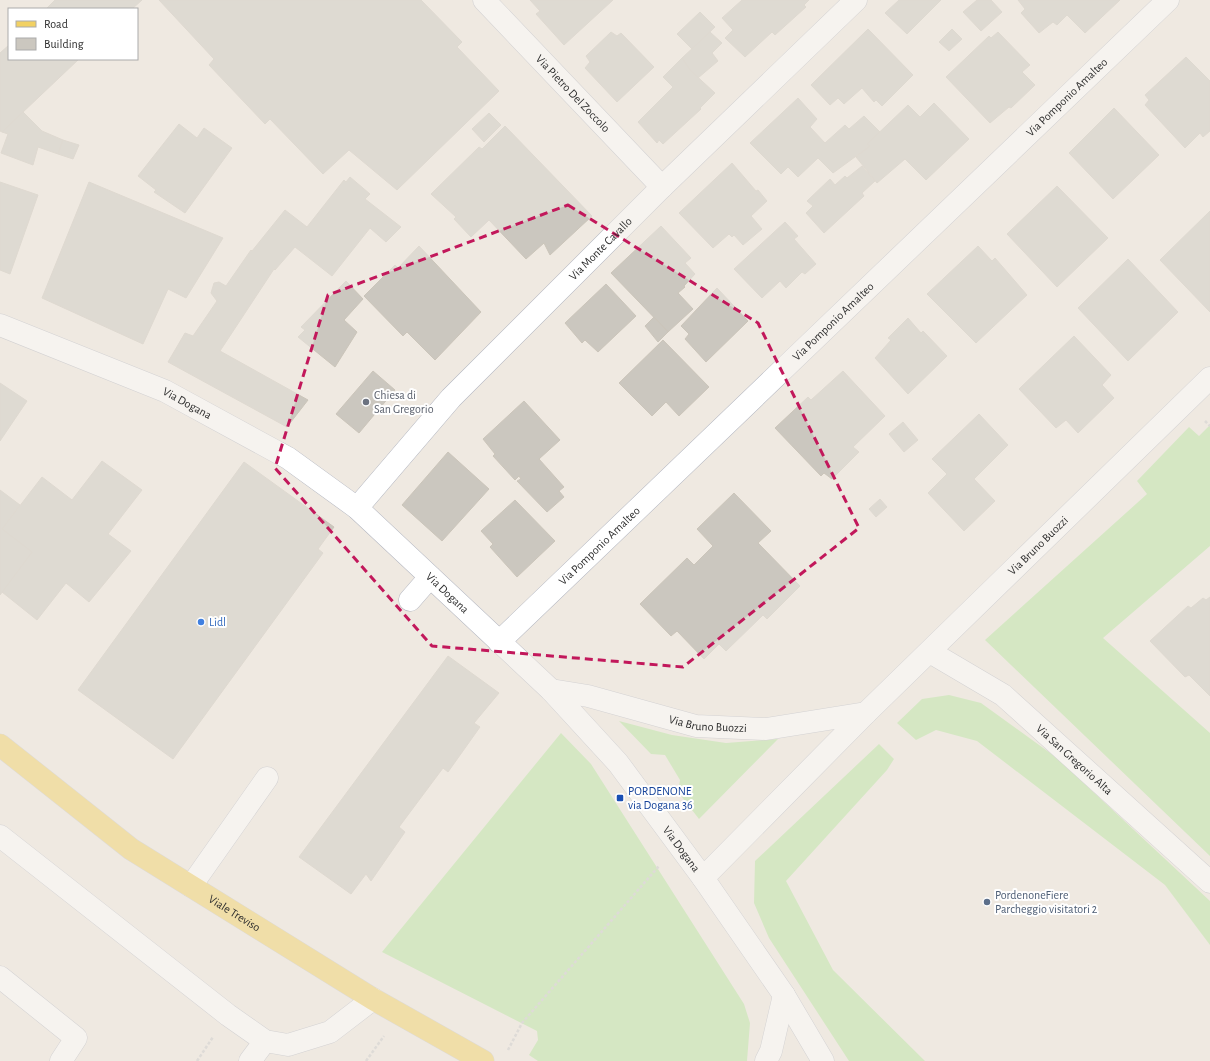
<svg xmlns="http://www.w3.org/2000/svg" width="1210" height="1061" font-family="'Alegreya Sans',sans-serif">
<rect width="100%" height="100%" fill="#efe9e1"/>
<g fill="#b6e59e">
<path d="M1210,425v121l-107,92 107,95v123l-225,-216 162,-146 -10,-13 52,-54 10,9z"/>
<path d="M949,695l32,8 76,55 153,143v44l-45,-60 -188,-144 -41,-11 -20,10 -19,-17 25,-24z"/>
<path d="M619,721l53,14 54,8 52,-4 -79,80 -21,-27 2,-12 -15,-25 -14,-1z"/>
<path d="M561,733l30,31 153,240 6,19 -3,38h-209l-9,-6 9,-15 -1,-9 -155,-79z"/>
<path d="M879,744l15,15 -7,11 -101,111 47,89 92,91h-76l-80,-123 -15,-35 1,-42z"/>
</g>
<g fill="#cbc7bf" stroke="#cbc5ba">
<path d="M55,0h87l-10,9h-86z"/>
<path d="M159,0h262l41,42 -5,5 42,44 -102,99 -48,-40 -26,24 -53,-55 -5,5 -56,-59 5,-6z"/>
<path d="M530,0h83l-49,45 -28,-31 4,-3z"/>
<path d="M742,0h67l-5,5 2,2 -31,28 -3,-3 -27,25 -20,-19 8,-8 -11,-12z"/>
<path d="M899,0h42l-34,34 -22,-21z"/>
<path d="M977,0h14l11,12 -21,19 -18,-19z"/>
<path d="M1018,0h102l-35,33 -18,-18 -10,10 -4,-3 -14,11 -18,-20 4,-4z"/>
<path d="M700,12l15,15 -23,22 -15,-15z"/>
<path d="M868,29l45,46 -31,31 -6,-6 -2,2 -12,-14 -18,16 -6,-6 -8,7 -19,-20z"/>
<path d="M952,29l10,10 -13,12 -10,-9z"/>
<path d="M611,32l6,4 4,-3 33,34 -37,35 -32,-34 5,-6 -4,-6z"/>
<path d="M710,32l12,11 -10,10 6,8 -20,17 -8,-8 -8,-12z"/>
<path d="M998,32l32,33 -8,7 13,13 -24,23 -2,-1 -19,16 -44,-46 43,-41 2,2z"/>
<path d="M9,45v14h70l-77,73 -2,-1v-78z"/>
<path d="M1186,57l24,24v50l-7,6 -3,-4 -15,15 -40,-43 4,-5 -4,-5z"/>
<path d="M682,58l8,12 25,23 -15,15 1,1 -38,35 -4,-4 -2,3 -19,-21 35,-35 -10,-10z"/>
<path d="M798,98l19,21 -7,8 15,16 20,-18 4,4 15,-13 16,16 -13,12 3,2 -37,27 -15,-15 -20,19 -10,-10 -7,7 -31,-31z"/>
<path d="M934,103l35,36 -43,41 -21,-21 -28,24 -21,-26 14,-11 -3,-2 41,-39 12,12z"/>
<path d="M1114,108l45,47 -46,44 -44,-46z"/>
<path d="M23,112l19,19 21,9 -5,14 -20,-7 -5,18 -32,-12 7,-19 -6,-2z"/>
<path d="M489,113l12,12 -17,17 -12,-13z"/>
<path d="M179,124l18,14 7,-10 28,20 -47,65 -31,-21 2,-2 -18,-14z"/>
<path d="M505,126l87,90 -42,39 -6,-12 -18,16 -37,-39 -18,17 -17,-18 2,-2 -25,-23 48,-47 3,2z"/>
<path d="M63,140l16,5 -6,14 -15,-5z"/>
<path d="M732,163l24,28 2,-1 9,11 -16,15 11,13 -19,16 -9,-10 -2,2 -3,-3 -16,14 -34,-35z"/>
<path d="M862,166l13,15 -13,12 2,3 -40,37 -18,-20 7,-7 -6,-5 23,-22 5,6 10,-9 2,2z"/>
<path d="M350,177l20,17 -5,5 36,28 -15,15 -16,-14 -38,48 -37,-29 -20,23 -1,-1 -54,82 88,49 -21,27 -119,-65 17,-29 8,3 24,-35 -6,-8 3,-10 5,-1 7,4 25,-36 1,1 33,-41 22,17 37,-47 2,2z"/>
<path d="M0,182l38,13 -28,79 -10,-4z"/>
<path d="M89,182l134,56 -37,60 -18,-9 -25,55 -101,-46z"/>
<path d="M1057,186l51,52 -51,49 -50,-53z"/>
<path d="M1210,211v101l-50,-52z"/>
<path d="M785,222l13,14 -4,3 22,25 -11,10 -3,-2 -16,16 -6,-7 -18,17 -28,-29z"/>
<path d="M661,226l30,32 -6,5 10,11 -11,12 1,1 -7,6 15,16 -25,23 -57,-59z"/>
<path d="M419,246l62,66 -46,48 -28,-28 -4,4 -39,-40 31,-31 3,3z"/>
<path d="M978,246l14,15 3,-3 32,37 -51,48 -49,-49z"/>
<path d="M1128,259l50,53 -50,49 -50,-53z"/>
<path d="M346,281l17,18 -19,21 13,12 -22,35 -37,-30 7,-7 -4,-3z"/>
<path d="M606,284l30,32 -38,36 -13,-12 -3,3 -17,-20z"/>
<path d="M717,288l31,33 -42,41 -21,-23 4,-5 -8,-8z"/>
<path d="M654,317l14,15 -10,10 -13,-16z"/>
<path d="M908,318l13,15 2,-2 24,25 -39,38 -33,-36 16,-18 -3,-2z"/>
<path d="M1074,336l37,39 -9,10 12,13 -36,35 -12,-13 -10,8 -37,-39z"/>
<path d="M663,340l46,47 -30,29 -13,-14 -14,14 -33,-33z"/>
<path d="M373,371l22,19 -36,43 -23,-19z"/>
<path d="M843,371l42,45 -32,31 6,5 -27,27 -8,-6 -3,3 -46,-48 33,-31 3,3z"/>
<path d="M0,383l27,18 -27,40z"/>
<path d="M524,401l36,39 -21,19 25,28 -5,4 5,6 -17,15 -30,-31 4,-2 -2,-3 -4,4 -22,-24 2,-2 -12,-15z"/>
<path d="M979,414l29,31 -34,34 21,22 -31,30 -36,-38 19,-19 -15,-15z"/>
<path d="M903,422l15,18 -14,12 -15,-18z"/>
<path d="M448,452l41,37 -47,52 -40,-36z"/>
<path d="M102,461l40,29 -34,44 23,17 -42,51 -23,-19 -29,37 -35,-28 30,-40 -30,-23 40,-52 30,23z"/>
<path d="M244,462l90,65 -16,22 5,4 -150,206 -95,-69z"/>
<path d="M0,490l20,15 -18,24 30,23 -32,43z"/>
<path d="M734,493l37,38 -13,12 42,43 -33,33 -4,-4 -37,36 -7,-7 -15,15 -27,-28 -6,5 -31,-32 47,-46 7,7 19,-19 -16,-17z"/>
<path d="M880,499l7,8 -11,10 -7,-8z"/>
<path d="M515,500l40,41 -38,36 -27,-30 3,-3 -12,-13z"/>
<path d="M1210,597v99l-21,-21 -4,2 -35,-36 38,-35 3,2 12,-10 3,2z"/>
<path d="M448,656l51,37 -25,30 6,4 -32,45 -5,-4 -44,59 6,5 -34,49 -5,-7 -15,20 -52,-37z"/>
</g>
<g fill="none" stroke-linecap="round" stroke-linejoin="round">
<g stroke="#b4b7c1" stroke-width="23">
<g id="minor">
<path id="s1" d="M484,0l178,187"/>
<path id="s2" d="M0,325l165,66 123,67 69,50 194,182 67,73 85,115 81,117 39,66"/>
<path id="s3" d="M357,508l94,-110 211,-211 194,-187"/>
<path d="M410,600l20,-23"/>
<path id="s4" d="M499,642l669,-642"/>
<path id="s5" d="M930,652l73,43 207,187"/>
<path id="s6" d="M551,690l37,6 108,30 70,3 100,-16"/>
<path d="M0,836l228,179 37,26 23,4 42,-13 43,-33"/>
<path id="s7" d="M703,878l163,-165 344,-335"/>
<path d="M191,886l76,-108"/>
<path d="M0,977l76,61 -15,23"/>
<path d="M250,1061l15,-20"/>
<path d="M766,1061l5,-10 13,-56"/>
</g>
</g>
<g stroke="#c9c9c9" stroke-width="23">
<g id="major">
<path id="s8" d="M0,745l131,104 242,150 110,62"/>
</g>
</g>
<g stroke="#c9c9c9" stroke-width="2.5" stroke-dasharray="3 2" stroke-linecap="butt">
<path d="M1205,421l5,5"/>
<path d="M508,1050l14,-27 137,-157"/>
<path d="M197,1061l16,-24"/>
<path d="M366,1061l18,-25"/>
</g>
<use href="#minor" stroke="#fff" stroke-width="22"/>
<use href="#major" stroke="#f2d163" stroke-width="22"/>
</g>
<path d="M0 0H1210V1061H0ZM568,205l190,118 101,205 -176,139 -251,-21 -157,-178 53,-173z" fill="#efe9e1" fill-opacity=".55" fill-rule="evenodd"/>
<path fill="none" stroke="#c2185b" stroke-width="3" stroke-dasharray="8 5" stroke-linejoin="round" d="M568,205l190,118 101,205 -176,139 -251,-21 -157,-178 53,-173z"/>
<circle fill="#6b7280" stroke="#fff" stroke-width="1.5" cx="366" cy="402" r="4"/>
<circle fill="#3f7fe0" stroke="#fff" stroke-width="1.5" cx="201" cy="622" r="4"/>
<rect fill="#1a4fb4" stroke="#fff" stroke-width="1.5" x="616" y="794" width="8" height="8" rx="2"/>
<circle fill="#5c6f8a" stroke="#fff" stroke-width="1.5" cx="987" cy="902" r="4"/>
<g text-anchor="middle" stroke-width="4" stroke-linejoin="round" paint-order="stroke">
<g font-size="12" fill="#2e2e2e" stroke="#fff">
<text dy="4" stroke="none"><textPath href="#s1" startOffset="129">Via Pietro Del Zoccolo</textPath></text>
<text dy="4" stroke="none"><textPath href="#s4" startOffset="787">Via Pomponio Amalteo</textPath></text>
<text dy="4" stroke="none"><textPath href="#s3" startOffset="356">Via Monte Cavallo</textPath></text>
<text dy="4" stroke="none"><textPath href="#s4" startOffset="463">Via Pomponio Amalteo</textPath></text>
<text dy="4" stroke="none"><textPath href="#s2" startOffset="203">Via Dogana</textPath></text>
<text dy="4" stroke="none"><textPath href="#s4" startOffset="139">Via Pomponio Amalteo</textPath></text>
<text dy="4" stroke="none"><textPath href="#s7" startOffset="472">Via Bruno Buozzi</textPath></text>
<text dy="4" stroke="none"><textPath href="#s2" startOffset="527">Via Dogana</textPath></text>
<text dy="4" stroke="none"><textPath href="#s6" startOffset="161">Via Bruno Buozzi</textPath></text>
<text dy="4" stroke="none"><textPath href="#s5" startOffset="181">Via San Gregorio Alta</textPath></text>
<text dy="4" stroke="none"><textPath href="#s2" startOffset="875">Via Dogana</textPath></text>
<text dy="4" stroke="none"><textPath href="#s8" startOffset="289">Viale Treviso</textPath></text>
</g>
<g font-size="12" fill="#5b616d" stroke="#fff" text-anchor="start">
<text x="374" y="399">Chiesa di<tspan x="374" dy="14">San Gregorio</tspan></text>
</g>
<g font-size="12" fill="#366cbe" stroke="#fff" text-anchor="start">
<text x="209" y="626">Lidl</text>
</g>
<g font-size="12" fill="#164399" stroke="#fff" text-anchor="start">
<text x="628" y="795">PORDENONE<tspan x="628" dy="14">via Dogana 36</tspan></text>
</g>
<g font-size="12" fill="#4e5e75" stroke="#fff" text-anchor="start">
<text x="995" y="899">PordenoneFiere<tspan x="995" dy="14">Parcheggio visitatori 2</tspan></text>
</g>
</g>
<rect x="8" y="8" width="130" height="52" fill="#ffffff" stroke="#ababab"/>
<rect x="16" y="21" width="20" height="6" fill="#f2d163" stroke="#ababab"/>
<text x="44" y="28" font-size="12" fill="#2e2e2e">Road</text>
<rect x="16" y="38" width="20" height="12" fill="#cbc7bf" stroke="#ababab"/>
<text x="44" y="48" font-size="12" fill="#2e2e2e">Building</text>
</svg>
